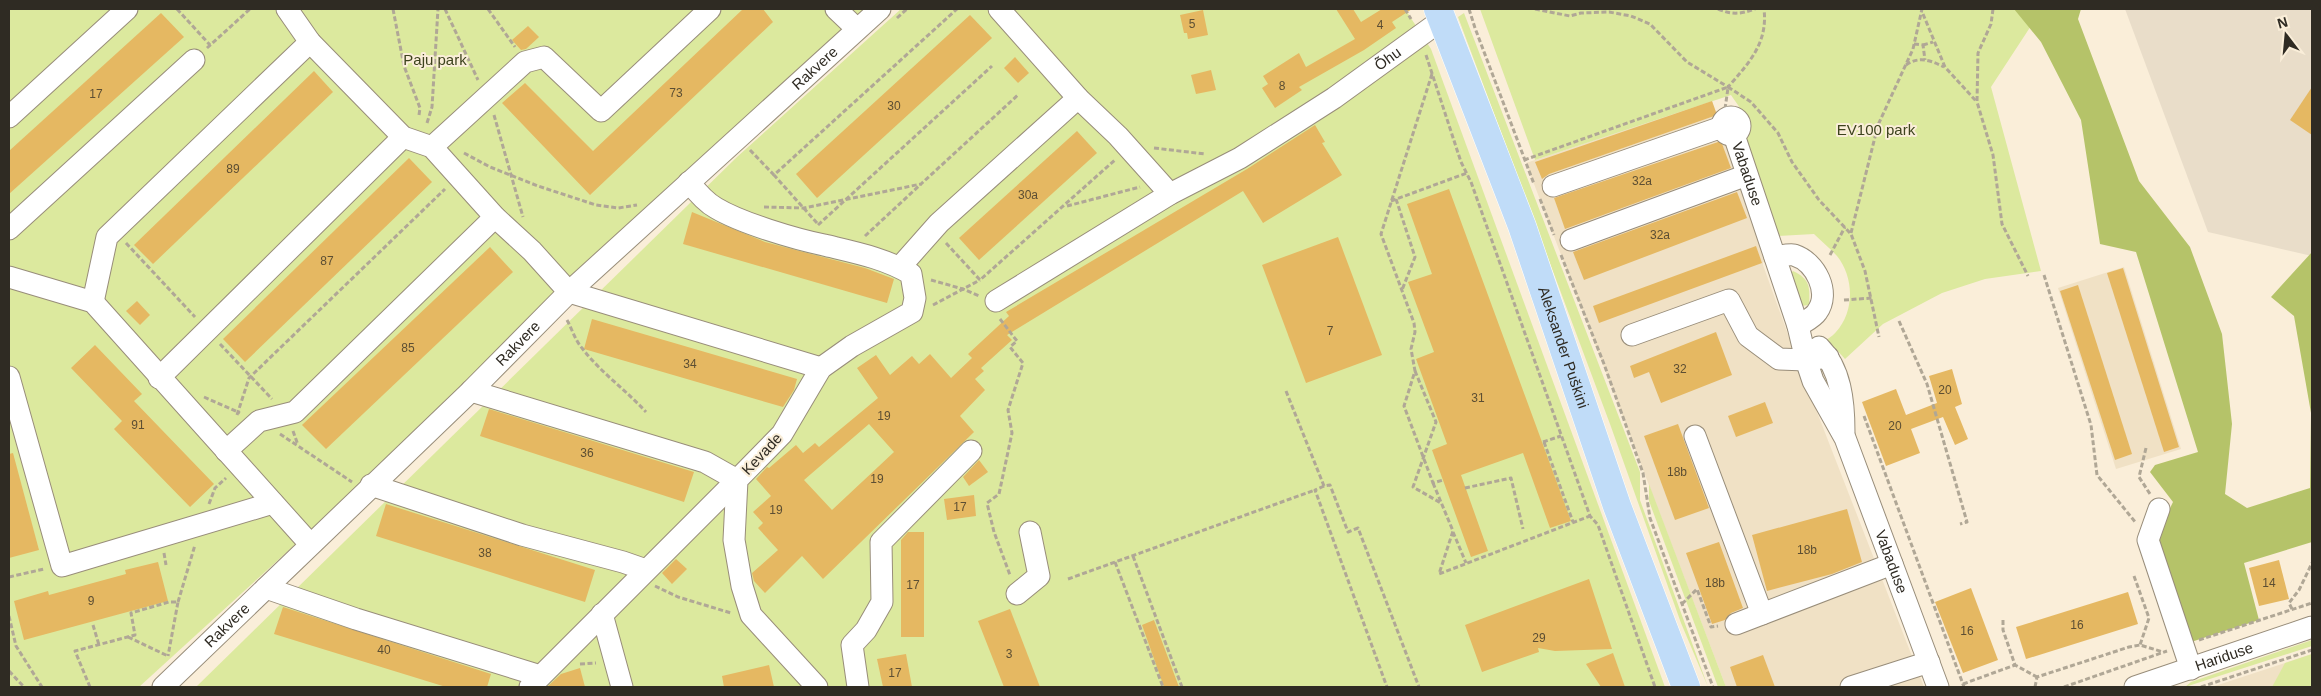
<svg xmlns="http://www.w3.org/2000/svg" width="2321" height="696" font-family="Arial,sans-serif">
<rect width="100%" height="100%" fill="#faeed9"/>
<path fill="#e9ddc9" d="M2125,9h187v247l-104,-24z"/>
<g fill="#f0e1c5">
<path d="M1712,101l59,159 -8,2v3l38,106 123,316h-198l-200,-524z"/>
<path d="M2124,267l57,182 -65,20 -58,-181z"/>
<path d="M2312,654v33h-101l7,-2z"/>
</g>
<g fill="#dce99e">
<path d="M9,9h873l-743,678h-130z"/>
<path d="M901,9h504l26,40 234,638h-1469l541,-530z"/>
<path d="M1480,9h562l-51,78 50,184 -56,8 -43,14 -59,31 -38,35 -10,-11 -15,-4c5,-4 12,-7 16,-12 19,-21 18,-55 1,-76 -7,-8 -16,-15 -23,-22l-38,2 -31,-101c7,-14 -6,-28 -14,-40l-196,65z"/>
<path d="M1464,13l176,459v28l68,187 -27,-64 -71,-199 -152,-407z"/>
<path d="M1793,271c17,8 17,16 16,34l-8,1 -11,-32z"/>
<path d="M1649,484l77,203h-8l-69,-186z"/>
<path d="M2312,640v6l-127,41 6,-5z"/>
<path d="M2312,654v33h-40l13,-24z"/>
</g>
<path fill="#b5c369" d="M2014,9h67l-3,10 61,162 51,66 32,87 10,90 -7,70 22,14 63,-20 1,-75 -17,-97 -23,-19 41,-45v290l-68,21 15,57 -68,22 -37,-101 19,-39 -23,-30 5,-7 43,-13 -62,-200 -36,-8 -19,-124 -40,-78z"/>
<g fill="#e5b862" fill-rule="evenodd">
<path d="M743,9h20l10,13 -183,173 -88,-92 23,-20 68,68z"/>
<path d="M1336,9h17l8,13 21,-13h30l-20,13 4,6 -32,22 -65,37 3,3 -27,18 -13,-20 6,-4 -5,-8 36,-23 7,14 49,-28z"/>
<path d="M1203,10l5,25 -20,4 -1,-6h-3l-4,-18z"/>
<path d="M161,13l23,24 -175,157v-43z"/>
<path d="M970,15l22,23 -175,160 -21,-24z"/>
<path d="M528,26l11,11 -13,12 -5,1 -9,-10z"/>
<path d="M1015,57l14,16 -11,10 -14,-15z"/>
<path d="M1211,70l5,20 -20,4 -5,-19z"/>
<path d="M314,71l19,21 -180,172 -19,-19z"/>
<path d="M2312,87v48l-22,-15z"/>
<path d="M1712,101l5,14 -168,59 -7,5 -7,-17z"/>
<path d="M1315,125l10,17 -3,1 20,32 -79,48 -20,-32 -236,144 5,5 -31,28 3,3 -9,8 10,11 -25,26 14,16 -151,147 -21,-23 -37,37 -11,-12 -2,-8 26,-23 -20,-22 5,-5 -10,-11 18,-16 -15,-17 11,-12 2,1 27,-23 7,8 12,-10 4,4 59,-49 -21,-30 19,-13 14,20 22,-19 7,8 11,-10 21,24 21,-20 -4,-4 41,-38 -3,-4 241,-143zM869,424l25,28 -62,58 -28,-30z"/>
<path d="M1077,131l20,22 -118,107 -20,-22z"/>
<path d="M1721,141l10,27 -166,61 -11,-31z"/>
<path d="M409,158l23,24 -187,180 -22,-23z"/>
<path d="M1449,189l122,332 -21,7 -27,-75 -62,22 27,76 -17,6 -39,-107 15,-6 -31,-85 18,-7 -26,-70 24,-8 -25,-70z"/>
<path d="M1737,192l10,26 -163,62 -11,-28z"/>
<path d="M692,212l73,30 100,26 29,11 -7,24 -204,-59z"/>
<path d="M1338,237l44,118 -76,28 -44,-118z"/>
<path d="M1756,246l6,17 -163,60 -6,-17z"/>
<path d="M490,247l23,25 -187,177 -24,-24z"/>
<path d="M2123,268l56,179 -15,5 -57,-179z"/>
<path d="M2078,285l54,169 -17,6 -55,-169z"/>
<path d="M137,301l13,14 -10,10 -14,-14z"/>
<path d="M592,319l205,60 -3,11 -11,17 -199,-58z"/>
<path d="M1716,332l16,43 -71,28 -12,-31 -15,6 -4,-12z"/>
<path d="M95,345l47,49 -8,7 80,83 -24,23 -76,-78 8,-8 -51,-53z"/>
<path d="M1952,369l10,35 -7,3 13,32 -13,6 -12,-28 -32,12 9,24 -34,13 -24,-64 34,-13 10,26 31,-12 -8,-27z"/>
<path d="M1765,402l8,21 -37,14 -8,-21z"/>
<path d="M489,409l205,63 -10,30 -204,-66z"/>
<path d="M1678,424l31,84 -34,12 -31,-84z"/>
<path d="M13,453l26,97 -30,8v-104z"/>
<path d="M979,460l9,12 -19,14 -6,-9z"/>
<path d="M974,495l2,21 -29,4 -3,-21z"/>
<path d="M386,504l209,66 -10,32 -209,-66z"/>
<path d="M1847,509l15,53 -30,12 -65,17 -15,-56z"/>
<path d="M908,532h16v105h-23v-97z"/>
<path d="M1719,542l24,66 -12,5 -6,7 -13,4 -26,-71z"/>
<path d="M676,559l11,10 -15,15 -10,-11z"/>
<path d="M2279,560l10,39 -30,7 -10,-38z"/>
<path d="M158,562l10,39 -144,39 -10,-39 34,-10 1,4 77,-21 -1,-4z"/>
<path d="M1589,579l23,70 -57,2 -17,-3 1,4 -57,20 -17,-47z"/>
<path d="M1971,588l27,72 -35,13 -28,-71z"/>
<path d="M2128,592l10,32 -112,35 -10,-32z"/>
<path d="M283,607l208,67 -4,13h-41l-172,-53z"/>
<path d="M1010,609l30,78h-36l-26,-66z"/>
<path d="M1154,620l25,67h-15l-22,-62z"/>
<path d="M1613,653l12,34h-24l-15,-23z"/>
<path d="M906,654l6,33h-29l-6,-28z"/>
<path d="M1763,655l12,32h-38l-7,-20z"/>
<path d="M769,665l5,22h-50l-2,-11z"/>
<path d="M580,668l5,19h-38l14,-13z"/>
</g>
<g fill="none" stroke-linecap="round" stroke-linejoin="round">
<g stroke="#988d7a" stroke-width="23">
<g id="minor">
<path d="M287,9l23,33 93,95 29,10 63,70 37,34 37,41 252,76"/>
<path d="M836,9l21,20"/>
<path d="M999,9l79,89 40,38 52,58"/>
<circle cx="1731" cy="126" r="9"/>
<path d="M9,117l118,-108"/>
<path id="s1" d="M1734,135l64,191 8,34 7,21 32,57 93,249"/>
<path d="M432,147l93,-85 19,-5 57,54 109,-102"/>
<path d="M689,182c7,9 16,20 27,26 25,15 79,31 108,37 29,7 61,13 87,29l4,24 -3,14 -60,34 -31,22 -39,66 -45,46 -3,60 8,46 9,29 66,72"/>
<path d="M1553,186l169,-59"/>
<path d="M9,229l185,-169"/>
<path d="M1571,240l176,-65"/>
<path d="M1775,257c6,-1 14,-3 19,-2 22,7 37,38 23,57 -4,6 -13,10 -19,14"/>
<path d="M900,267l39,-44 139,-125"/>
<path d="M9,277l84,25 217,242"/>
<path id="s2" d="M996,301l174,-107 70,-36 94,-60 109,-79"/>
<path d="M93,302l14,-65 203,-195"/>
<path d="M1632,335l97,-35 19,36 31,23 27,1 22,-3"/>
<path d="M1819,347c22,22 25,55 25,85"/>
<path d="M9,377l53,189 211,-63"/>
<path d="M159,378l244,-241"/>
<path d="M471,391l234,71 32,18 -207,207"/>
<path d="M1695,436l67,178"/>
<path d="M226,451l33,-30 36,-9 200,-195"/>
<path d="M371,485l151,50 101,27 23,8"/>
<path d="M2159,509l-11,31 43,129"/>
<path d="M266,588l90,31 178,55"/>
<path d="M1017,594l22,-18 -9,-44"/>
<path d="M602,614l20,73"/>
<path d="M1736,624l156,-60"/>
<path id="s3" d="M163,687l308,-296 98,-99 311,-283"/>
<path d="M858,687l-6,-42 14,-15 16,-28 -1,-60 90,-91"/>
<path d="M1851,687l78,-25"/>
<path id="s4" d="M2135,687l177,-60"/>
</g>
</g>
<g stroke="#fff" stroke-width="29">
<g id="major">
<path id="s5" d="M1438,9l84,217 95,280 69,181"/>
</g>
</g>
<g stroke="#b0a796" stroke-width="3" stroke-dasharray="5 2.5" stroke-linecap="butt">
<path d="M177,9l33,36"/>
<path d="M393,9l11,57 16,42 -1,7"/>
<path d="M445,9l33,71"/>
<path d="M488,9l27,38"/>
<path d="M1405,9l6,10"/>
<path d="M1469,9l6,19 59,156"/>
<path d="M1535,9l35,7 11,-3 28,-1 22,4 19,8 37,38 41,25c21,-24 40,-44 36,-78"/>
<path d="M1718,9c14,6 23,5 37,0"/>
<path d="M1993,9l-2,15 -13,29 -1,49 16,53 9,69 26,52"/>
<path d="M1923,14l22,53 31,34"/>
<path d="M897,18l10,-9"/>
<path d="M1914,44l9,1 2,15"/>
<path d="M1923,45l10,-3"/>
<path d="M207,48l43,-39"/>
<path d="M1426,55l35,107 10,20 119,334 8,9 57,162"/>
<path d="M1906,65c13,-9 24,-5 38,2"/>
<path d="M1432,74l-51,160 33,89 1,9 -4,17 4,22 -11,35 29,77 10,-3"/>
<path d="M1728,87l23,15 27,31 14,29 27,38 32,34 14,37 14,66"/>
<path d="M1725,109l3,-21"/>
<path d="M494,115l29,102"/>
<path d="M427,123l5,-16 6,-98"/>
<path d="M1154,148l51,6"/>
<path d="M750,150l24,25"/>
<path d="M464,153l26,14 48,19 58,19 22,3 19,-3"/>
<path d="M1524,160l204,-73"/>
<path d="M1396,199l19,58 -13,33"/>
<path d="M1540,199l14,36"/>
<path d="M1391,201l76,-28"/>
<path d="M1067,206l73,-19"/>
<path d="M764,207l40,1 117,-24 98,-90"/>
<path d="M817,223l-43,-48 183,-166"/>
<path d="M818,225l174,-159"/>
<path d="M1851,233l27,-108 35,-76 9,-40"/>
<path d="M865,236l56,-52"/>
<path d="M126,243l69,74"/>
<path d="M946,243l34,37 136,-121"/>
<path d="M1561,255l43,109 39,109 7,45 63,169"/>
<path d="M1830,255l15,-28"/>
<path d="M2044,275l47,150 6,50 39,48"/>
<path d="M931,280l32,9 16,7"/>
<path d="M1844,300l28,-2"/>
<path d="M933,305l47,-25"/>
<path d="M1000,319l17,22 -7,6 13,16 -15,47 4,23 -13,61 -12,9 7,29 16,43"/>
<path d="M567,320c5,9 8,20 15,28 18,24 44,42 64,64"/>
<path d="M1899,321l28,63 40,138 -7,2"/>
<path d="M220,344l52,55"/>
<path d="M1415,371l21,51 -23,65 28,16"/>
<path d="M1286,391l38,95 6,-1 18,47 10,-4 61,159"/>
<path d="M204,397l36,16"/>
<path d="M237,415l12,-37 196,-189"/>
<path d="M1864,416l100,271"/>
<path d="M293,431l5,14"/>
<path d="M280,434l72,48"/>
<path d="M1543,442l18,-6"/>
<path d="M1544,442l29,80"/>
<path d="M2146,448l-7,29 11,17"/>
<path d="M1433,483l20,48 -14,43 151,-58"/>
<path d="M1324,486l-9,4 72,197"/>
<path d="M1465,488l46,-10 12,51"/>
<path d="M209,504l6,-16 11,-10"/>
<path d="M1453,532l13,31"/>
<path d="M164,553l2,12"/>
<path d="M1133,556l49,131"/>
<path d="M1115,562l48,125"/>
<path d="M2134,576l15,42 -9,27"/>
<path d="M9,577l35,-8"/>
<path d="M1068,579l247,-89"/>
<path d="M655,586l23,11 53,16"/>
<path d="M178,602l17,-57"/>
<path d="M1682,604l15,-15 14,38 7,-1"/>
<path d="M2292,609l-3,-6 10,-13 13,-27"/>
<path d="M9,616l7,30 26,41"/>
<path d="M2003,620v10l12,35 22,12"/>
<path d="M93,625l6,20"/>
<path d="M128,637l40,19"/>
<path d="M2199,640l113,-37"/>
<path d="M580,664l16,-1"/>
<path d="M9,671l15,16"/>
<path d="M1963,684l52,-19"/>
<path d="M90,687l-15,-36 60,-16 -4,-22 38,-11h9l-10,54"/>
<path d="M2035,687l2,-10 92,-30 11,-2 23,7"/>
<path d="M2064,687l103,-36"/>
<path d="M2201,687l111,-37"/>
</g>
<use href="#minor" stroke="#fff" stroke-width="21"/>
<use href="#major" stroke="#c0dcf8" stroke-width="28"/>
</g>
<g text-anchor="middle" stroke-width="4" stroke-linejoin="round" paint-order="stroke">
<g font-size="12" fill="#5c4e33">
<text x="1192" y="28">5</text>
<text x="1380" y="29">4</text>
<text x="1282" y="90">8</text>
<text x="676" y="97">73</text>
<text x="96" y="98">17</text>
<text x="894" y="110">30</text>
<text x="233" y="173">89</text>
<text x="1642" y="185">32a</text>
<text x="1028" y="199">30a</text>
<text x="1660" y="239">32a</text>
<text x="327" y="265">87</text>
<text x="1330" y="335">7</text>
<text x="408" y="352">85</text>
<text x="690" y="368">34</text>
<text x="1680" y="373">32</text>
<text x="1945" y="394">20</text>
<text x="1478" y="402">31</text>
<text x="884" y="420">19</text>
<text x="138" y="429">91</text>
<text x="1895" y="430">20</text>
<text x="587" y="457">36</text>
<text x="1677" y="476">18b</text>
<text x="877" y="483">19</text>
<text x="960" y="511">17</text>
<text x="776" y="514">19</text>
<text x="1807" y="554">18b</text>
<text x="485" y="557">38</text>
<text x="1715" y="587">18b</text>
<text x="2269" y="587">14</text>
<text x="913" y="589">17</text>
<text x="91" y="605">9</text>
<text x="2077" y="629">16</text>
<text x="1967" y="635">16</text>
<text x="1539" y="642">29</text>
<text x="384" y="654">40</text>
<text x="1009" y="658">3</text>
<text x="895" y="677">17</text>
</g>
<g font-size="15" fill="#2f2b23" stroke="#faeed9">
<text dy="5" stroke="none"><textPath href="#s2" startOffset="461">Õhu</textPath></text>
<text dy="5" stroke="none"><textPath href="#s3" startOffset="899">Rakvere</textPath></text>
<text dy="5" stroke="none"><textPath href="#s1" startOffset="41">Vabaduse</textPath></text>
<text dy="5" stroke="none"><textPath href="#s3" startOffset="494">Rakvere</textPath></text>
<text dy="5" stroke="none"><textPath href="#s5" startOffset="361">Aleksander Puškini</textPath></text>
<text transform="translate(762 454) rotate(-47)" y="5">Kevade</text>
<text dy="5" stroke="none"><textPath href="#s1" startOffset="456">Vabaduse</textPath></text>
<text dy="5" stroke="none"><textPath href="#s3" startOffset="89">Rakvere</textPath></text>
<text dy="5" stroke="none"><textPath href="#s4" startOffset="94">Hariduse</textPath></text>
</g>
<g font-size="15" fill="#3d431d" stroke="#faeed9">
<text x="435" y="65">Paju park</text>
<text x="1876" y="135">EV100 park</text>
</g>
</g>
<rect width="2321" height="696" fill="none" stroke="#2f2b23" stroke-width="20"/>
<g transform="translate(2286 35) rotate(344)" stroke="#faeed9" stroke-width="4" paint-order="stroke">
<path d="M0-4L9 19L0 12L-9 19Z" fill="#2f2b23"/>
<text y="-8" font-size="14" font-weight="bold" text-anchor="middle" fill="#2f2b23">N</text>
</g>
</svg>
